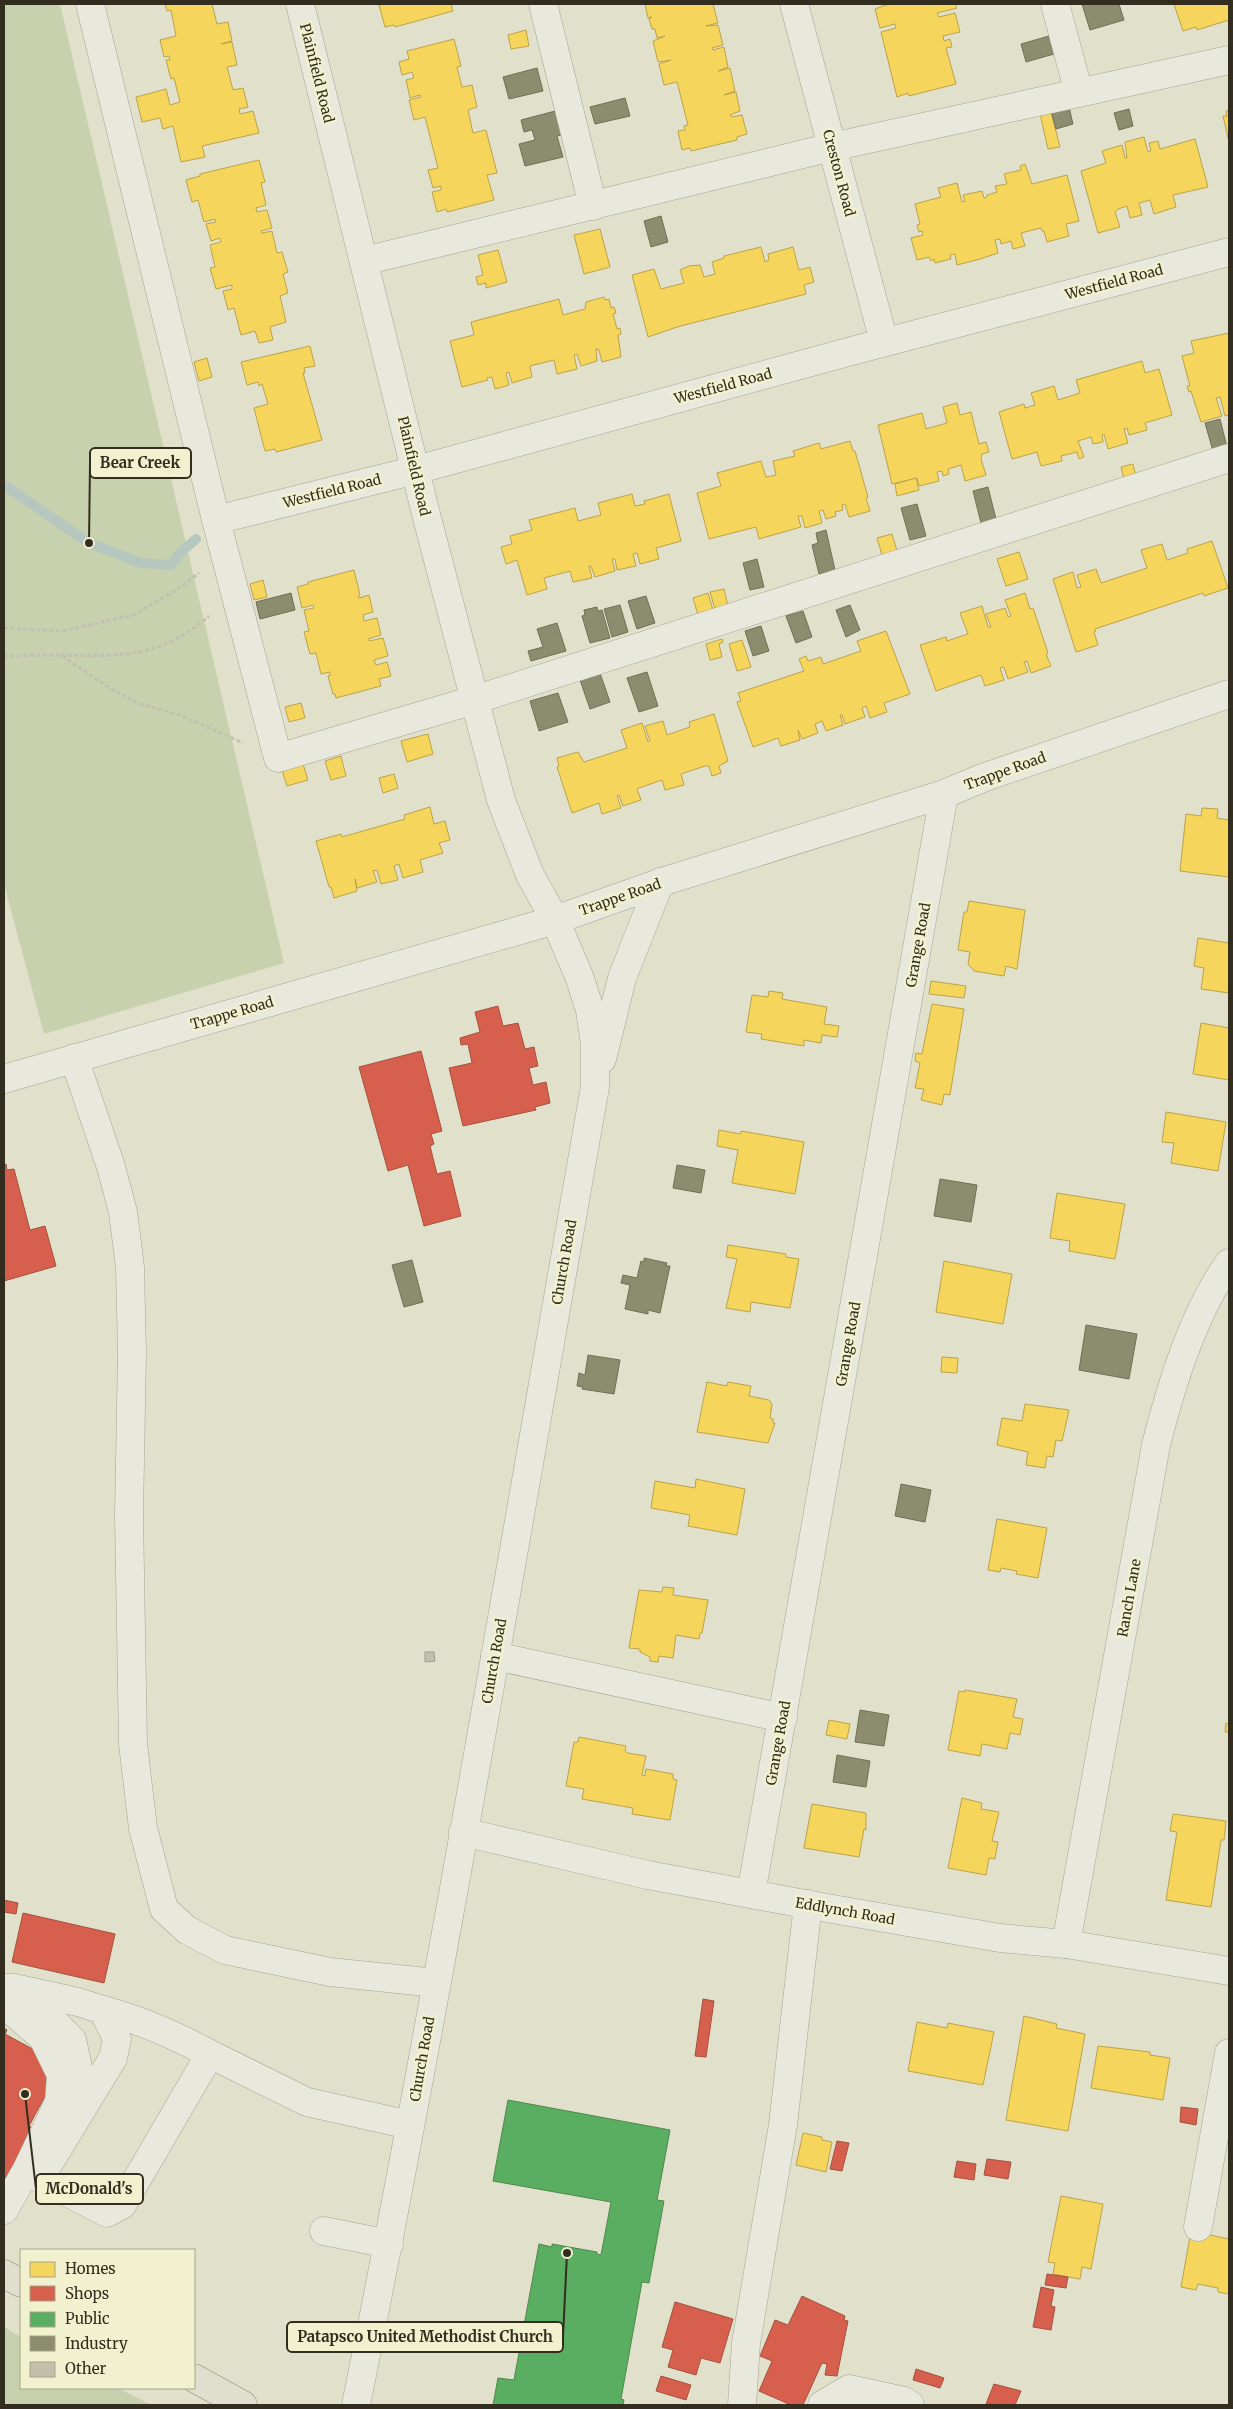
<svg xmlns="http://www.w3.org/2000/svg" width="1233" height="2409" font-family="Merriweather,serif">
<rect width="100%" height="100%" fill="#e0e0cb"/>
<g fill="#c7d1ae">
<path d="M4,4h56l224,959 -240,71 -40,-150z"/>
<path d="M4,2327l17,10v51h97l33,17h-147z"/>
</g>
<g fill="#f6d55c" stroke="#bba349">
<path d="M165,4h47l5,20 11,-2 4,19 -11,3 11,-2 5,23 -10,2 6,23 10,-2 5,19 -9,2 1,5 13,-3 6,22 -57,13 3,11 -24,5 -8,-36 -10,3 -3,-11 -18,4 -6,-25 30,-8 4,16 10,-3 -6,-24 -3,1 -5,-19h4l-1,-4 -5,1 -4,-17 16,-4 -5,-26 -4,1z"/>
<path d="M384,4h67l2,7 -58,16 -1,-2 -9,2 -6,-22z"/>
<path d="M645,4h68l5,19 -12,3 12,-1 5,20 -11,3 1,2 11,-3 4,20 -10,4 12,-3 5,23 -11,4 12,-3 4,19 -10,4 2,2 10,-2 5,19 -10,3v3l-46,11 -1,-3 -8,2 -4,-19 7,-1 -1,-4 4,-1 -11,-43 -13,3 -5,-21 12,-4 -13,2 -5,-21 12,-5 -8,2 -2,-9h-3l-3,-10 3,-2 -4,1z"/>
<path d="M889,4h66l2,4 -20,5 2,4 16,-4 5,19 -17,4 1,5 6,-2 2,8 -6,1 10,36 -47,12 -1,-3 -11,4 -16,-65 15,-4 -1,-4 -15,4 -5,-19z"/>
<path d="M1174,4h55v16l-32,10 -1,-3 -13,4z"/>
<path d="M526,30l3,16 -18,3 -3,-14z"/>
<path d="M454,39l7,27 -4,1 5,20 10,-2 5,22 -9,3 5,23 13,-3 11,43 -10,2 7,25 -47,12 -1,-3 -9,3 -5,-20 9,-2v-4l-8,2 -5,-18 10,-2 -13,-51 -11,3 -5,-20 12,-3 -1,-2 -10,3 -4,-18 8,-2 -2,-6 -10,3 -3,-13 10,-3 -2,-8z"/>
<path d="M1229,110v32l-6,-26h4l-1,-5z"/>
<path d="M1051,112l9,35 -12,2 -8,-35z"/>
<path d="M1144,137l4,15 3,-1 -2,-8 9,-2 2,8 35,-10 13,48 -35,8 3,12 -22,7 -4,-14 -11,3 3,12 -12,3 -3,-12 -9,3 -3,3 5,15 -22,6 -17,-62 25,-8 -4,-12 20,-6 3,13h2l-2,-16z"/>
<path d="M259,160l6,22 -4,1 5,22 -10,3 1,4 10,-2 5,18 -11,3 1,2 10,-2 5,22 5,-1 6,20 -5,2 5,19 -8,3 6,26 -16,5 3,13 -14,3 -4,-12 -14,4 -7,-27 -6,2 -5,-19 9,-2v-4l-16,4 -6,-21 5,-1 -5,-22 11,-3 -1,-4 -9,3 -5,-17 10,-2 -1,-3 -11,3 -6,-22 -6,2 -6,-22 14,-4v-2z"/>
<path d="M1025,164l7,20 35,-9 12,46 -13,3 3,12 -22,6 -3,-11h-2l-1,-3 -20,5 4,13 -12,3 -2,-8 -10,3 -1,-5 -5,1 3,13 -18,6 -23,6 -2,-11 -5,1 1,4 -16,4 -1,-4 -3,2 -2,-4 -12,3 -6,-22 12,-3 -1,-4 -3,1 -2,-7 3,-1 -5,-20 26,-7 -3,-9 19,-5 5,19 3,-1 -2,-6 19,-4 2,7 3,-1v-2l10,-3 -2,-6 12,-2 -3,-10 17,-4 -1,-4z"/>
<path d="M600,229l10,38 -26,7 -10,-39z"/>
<path d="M761,247l4,15 4,-2 -1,-6 25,-7 6,23 11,-3 4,15 -10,3 2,9 -129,33 -29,10 -16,-62 22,-6 7,20 23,-6 -4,-13 9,-4 11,-1 4,12 11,-3 -3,-12 12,-4v-2z"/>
<path d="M498,250l9,32 -21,6v-5l-8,2 -2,-8 7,-2 -5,-20z"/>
<path d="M604,297l1,3 4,-1 2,9 3,-1 2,6 -3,1 4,15 3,-1 1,6 -3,1 3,22 -19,5 -3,-12 -3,-1 1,12 -16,5 -4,-12 -3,1 3,14 -20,5 -3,-14 -24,6 2,11 -20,6 -3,-11 -3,1 3,12 -14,4 -3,-12 -5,1 1,2 -26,7 -12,-46 24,-6 -3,-13 88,-23 4,16 22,-6 1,-7z"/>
<path d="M1229,333v82l-4,1 -5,-19 -4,1 6,18 -21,6 -10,-31 -2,1 -2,-6h3l-8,-30 12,-3 -3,-12z"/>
<path d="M310,346l5,20 -11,2 1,5h-2l19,67 -46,12 -1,-3 -10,2 -11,-43 14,-4 -6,-20 -3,2 -1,-4 -11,3 -6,-23z"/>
<path d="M207,358l5,19 -13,4 -5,-19z"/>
<path d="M1142,361l3,12 14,-4 13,46 -27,8 2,7 -18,5 -2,-7 -3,1 4,14 -20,6 -4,-15 -2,1 1,7 -10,2 -2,-7 -13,4 6,16 -5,2 -2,-7 -16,4 1,5 -21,5 -4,-14 -25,7 -13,-47 25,-8 1,4 10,-3 -4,-12 23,-7 4,14 22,-7 -4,-13z"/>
<path d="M957,403l3,12 11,-3 8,32 7,-2 3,10 -7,2 -1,5 5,16 -21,6 -4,-16 -13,4 1,5 -6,2 -1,-5 -5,1 2,9 -20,5 -2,-8 -25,6 -14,-59 44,-12 4,16 21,-6 -4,-16z"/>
<path d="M850,441l3,10h2l13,46 -2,1 4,13 -21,6 -4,-13 -3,1 1,5 -8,2 1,4 -10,3 -3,-9 -4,1 3,12 -17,5 -3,-12h-4l3,11 -42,12 -3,-12 -47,12 -12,-46 24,-7 -4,-13 44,-12 5,16 10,-2 -3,-14 22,-5 -2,-5 26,-8 2,6z"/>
<path d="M1133,464l4,17 -12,3 -4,-17z"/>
<path d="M916,478l3,12 -22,6 -2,-12z"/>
<path d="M632,494l3,12 10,-2 -1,-3 25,-7 12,47 -25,7 3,11 -19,5 -3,-11 -4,1 3,12 -19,4 -2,-11h-3l3,12 -20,6 -4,-11h-2l3,12 -19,4 -3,-11 -26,7 3,11 -20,6 -10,-35 -11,4 -5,-17 11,-3 -2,-8 22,-6 -3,-10 46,-12 3,13 23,-6 -3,-12z"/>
<path d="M892,534l5,17 -15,4 -5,-17z"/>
<path d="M1212,541l16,47 -24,8 -1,-3 -108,36 1,2 -2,1 4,13 -22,7 -23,-73 20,-7 4,16 4,-1 -4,-12 19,-6 5,14 46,-15 -6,-18 21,-6 5,16 21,-7 -1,-4z"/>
<path d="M1019,552l9,27 -22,7 -9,-27z"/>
<path d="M354,570l6,25 -2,1 1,2 10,-3 4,17 -10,3 1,6 13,-3 4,17 -13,4 1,2 14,-3 5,18 -14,4 2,5 11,-3 4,14 -12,3 2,7 -45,12 -1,-4h-2l-5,-18 2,-1v-3l-9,2 -5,-21 -6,1 -6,-22 5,-1 -5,-21 10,-2 -1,-3 -11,3 -5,-21 11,-3v-2z"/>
<path d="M263,580l4,17 -13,3 -4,-16z"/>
<path d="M724,589l4,17 -13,3 -5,-17z"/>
<path d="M708,593l5,17 -15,5 -5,-17z"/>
<path d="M1025,593l5,16 3,-1 15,45 -2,1 5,12 -20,7 -4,-12 -3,1 4,10 -20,7 -4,-12 -4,1 4,12 -19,6 -4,-11 -45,16 -16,-46 26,-8 1,4 21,-7 -8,-21 22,-7 6,21h3l-5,-13 19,-6 3,9 3,-1 -6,-16z"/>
<path d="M886,631l24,63 -26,9 3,9 -17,6 -4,-12 -4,2 3,9 -20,7 -3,-9h-2l3,10 -17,6 -4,-10 -7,3 3,9 -16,6 -4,-9 2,10 -19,6 -3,-8 -25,9 -16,-45 4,-1 -3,-8 66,-22 -5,-12 7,-3 2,5 13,-4 2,7 38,-13 -4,-10z"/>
<path d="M722,639l1,3 -4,2 3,13 -12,3 -4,-16z"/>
<path d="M742,640l9,27 -14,4 -8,-27z"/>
<path d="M301,703l4,15 -16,4 -4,-15z"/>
<path d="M714,714l14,47 -9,5 2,7 -9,3 -3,-10h-4l-24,8 3,11 -19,5 -3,-10 -23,8 -2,1 4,11 -18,6 -4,-11 -2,1 4,12 -19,6 -3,-11 -27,10 -15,-46 2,-1 -2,-8 21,-6 6,10 43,-14 -6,-18 21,-7 6,19 2,-1 -5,-15 18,-5 4,14 23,-8 -1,-5z"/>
<path d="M428,734l5,20 -26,8 -6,-21z"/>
<path d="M341,756l5,20 -15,4 -6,-19z"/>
<path d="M303,764l5,16 -21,6 -5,-16z"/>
<path d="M394,774l4,14 -15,5 -4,-15z"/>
<path d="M430,807l4,17 11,-3 5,19 -11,3 4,10 -23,7 3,12 -20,6 -4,-14 -5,2 4,14 -17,4 -4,-14 -4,1 4,11 -20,6 -2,-9 2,12 -23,7 -3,-11h-2l-13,-46 25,-7 1,3 63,-18 -1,-4z"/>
<path d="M1202,808l16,1 -1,9 12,2v57l-49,-6 6,-57 15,2z"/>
<path d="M969,901l56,9 -8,59 -11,-3 -2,10 -30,-5 -6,-7 2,-12 -12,-2 6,-38h3z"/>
<path d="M1198,938l31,5v50l-28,-4 3,-21 -10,-2z"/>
<path d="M931,981l35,5 -2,12 -35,-4z"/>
<path d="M769,991l14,2 -1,6 45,8 -3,17 15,2 -2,11 -15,-2 -1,8 -17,-3v6l-43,-7 1,-5 -16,-2 6,-37 16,2z"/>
<path d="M932,1004l32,5 -14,86 -6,-1 -2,11 -21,-5 3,-11 -9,-1 5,-25 -5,-2 1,-8 6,1z"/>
<path d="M1201,1023l28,5v52l-36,-6z"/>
<path d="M1166,1112l60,10 -8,49 -47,-8 3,-20 -12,-1z"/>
<path d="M719,1130l21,4 1,-3 63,11 -9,52 -63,-11 6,-33 -21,-4z"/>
<path d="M1057,1193l68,11 -10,55 -46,-8 1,-10 -20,-3z"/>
<path d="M728,1245l58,9v3l13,2 -9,49 -39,-6 -1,10 -24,-4 11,-49 -11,-2z"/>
<path d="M944,1261l68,13 -9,50 -67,-12z"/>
<path d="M942,1357l16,1 -1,15 -16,-1z"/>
<path d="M707,1382l20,4 1,-4 23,4 -2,10 20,4 3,4 -2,14 3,1v4h2l-7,20 -71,-11z"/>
<path d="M1025,1404l44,6 -7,31 -6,-1 -3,17 -6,-1 -2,12 -19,-3 2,-13 -31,-7 5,-27 20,3z"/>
<path d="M696,1479l49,10 -8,46 -49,-9 2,-11 -39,-7 4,-27 40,7z"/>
<path d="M997,1519l50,9 -9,50 -22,-4 1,-3 -16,-3 -1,4 -12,-2z"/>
<path d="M663,1587l11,1 -1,7 35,5 -6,33h-2l-1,6 -23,-4 -3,23 -14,-2 -1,6 -8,-1v-4l-10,-5v-3l-11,-1 10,-58 23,2z"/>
<path d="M965,1690l52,9 -4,18 10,2 -3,16 -10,-2 -3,16 -25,-5 -2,12 -32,-6 11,-59 6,1z"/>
<path d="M829,1720l21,4 -3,15 -21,-4z"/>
<path d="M1226,1723l3,1v8h-4z"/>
<path d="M579,1737l47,9 -1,5 2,2 19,3 -4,19 3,1 1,-7 27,5v5l4,1 -7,40 -38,-6 1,-6 -51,-9 2,-10 -18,-3 8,-44h4z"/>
<path d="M962,1798l20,5 -1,6 18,3 -7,29 6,1 -3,17 -6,-1 -3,17 -38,-7z"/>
<path d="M812,1804l54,9v17l-2,-1 -5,28 -55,-9z"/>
<path d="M1173,1814l53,7 -2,19h-3l-10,67 -45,-7 11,-68 -7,-1z"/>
<path d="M1024,2016l33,8 -1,4 29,6 -17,97 -62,-11z"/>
<path d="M917,2022l30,6 1,-5 46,9 -11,53 -75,-14z"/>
<path d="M1098,2046l52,6v3l20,3 -7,42 -72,-12z"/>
<path d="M803,2133l19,4v3l10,2 -6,30 -30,-7z"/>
<path d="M1061,2196l42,8 -12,65 -9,-2 -2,12 -27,-5 2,-11 -7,-1z"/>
<path d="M1191,2231l38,8v55l-11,-2v-4l-20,-4 -2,6 -15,-3z"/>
</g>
<g fill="#d6604d" stroke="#a5513f">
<path d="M498,1006l5,20 15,-3 7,26 9,-2 4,19 -9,2 4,17 13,-3 4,21 -15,4 1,3 -73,16 -14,-58 23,-5 -4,-19 -7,1 -1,-7 20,-6 -5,-20z"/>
<path d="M421,1051l21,80 -11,3 3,10 -4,2 7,28 13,-3 11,45 -37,10 -16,-61 -20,6 -29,-104z"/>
<path d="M6,1164l1,6 7,-1 16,61 15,-4 11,40 -52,15v-116z"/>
<path d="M4,1900l14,3 -2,11 -12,-2z"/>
<path d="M23,1913l92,21 -11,49 -92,-21z"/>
<path d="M703,1999l11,2 -8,56 -11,-1z"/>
<path d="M4,2028l3,2 -2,4 46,25 12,4 -34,63 13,6 -38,62z"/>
<path d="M1181,2107l17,2 -2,16 -16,-3z"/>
<path d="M837,2141l12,2 -7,28 -12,-2z"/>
<path d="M987,2159l24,3 -3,17 -24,-4z"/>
<path d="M957,2161l19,3 -2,16 -20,-3z"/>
<path d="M1047,2274l21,3 -2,11 -21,-3z"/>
<path d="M1041,2287l13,3 -3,16 4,1 -4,23 -18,-3z"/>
<path d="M802,2296l43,20 -1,4 4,1 -11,55 -12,-1 2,-11 -5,-1 -19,42h-12l-32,-14 13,-30 -12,-5 15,-36 13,5z"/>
<path d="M675,2302l58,17 -13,44 -19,-5 -5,17 -28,-8 5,-17 -11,-3z"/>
<path d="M916,2369l28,9 -4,10 -27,-8z"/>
<path d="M661,2376l30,9 -5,15 -30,-9z"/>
<path d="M994,2384l27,7 -6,14 -29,-1z"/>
</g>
<path fill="#5aae61" stroke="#4e874d" d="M508,2100l162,30 -13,70 7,1 -15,82 -7,-1 -21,117 3,1 -1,5h-130l5,-27 16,2 25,-136 13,3v-3l45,8v2l4,1 10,-53 -118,-21z"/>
<g fill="#8c8c6e" stroke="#717056">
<path d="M1082,4h37l5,16 -34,10z"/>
<path d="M1049,36l5,18 -28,8 -5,-18z"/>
<path d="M537,68l6,23 -34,8 -6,-22z"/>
<path d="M625,98l5,18 -35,8 -5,-17z"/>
<path d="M1069,107l4,17 -17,5 -5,-18z"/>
<path d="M1129,109l4,17 -14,4 -5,-17z"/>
<path d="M559,110l6,24 -8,2 6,21 -38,9 -6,-22 16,-4 -3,-10 -8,2 -3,-12z"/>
<path d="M661,216l7,26 -17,5 -7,-26z"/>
<path d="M1220,419l7,28 -14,4 -8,-28z"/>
<path d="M988,487l8,32 -15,4 -8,-32z"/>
<path d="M917,504l9,32 -16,4 -9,-32z"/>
<path d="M826,530l9,40 -16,4 -7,-29 6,-2 -2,-10z"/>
<path d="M757,559l7,28 -14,3 -7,-27z"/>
<path d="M291,593l4,17 -35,9 -4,-17z"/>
<path d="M646,596l9,27 -18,6 -9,-28z"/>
<path d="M620,605l8,27 -16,5 -8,-28z"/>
<path d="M850,605l10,25 -14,7 -10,-27z"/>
<path d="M597,607l1,4 4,-1 8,28 -20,5 -8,-27 3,-1 -1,-5z"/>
<path d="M803,611l9,26 -16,6 -10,-27z"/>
<path d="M557,623l9,28 -35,10 -3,-10 15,-4 -6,-18z"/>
<path d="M761,626l8,25 -16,5 -8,-25z"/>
<path d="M647,672l11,34 -19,6 -12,-34z"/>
<path d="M600,673l10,29 -20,7 -10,-29z"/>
<path d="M558,693l10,29 -29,9 -9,-30z"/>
<path d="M677,1165l28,5 -4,23 -28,-5z"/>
<path d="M940,1179l37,6 -6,37 -37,-6z"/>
<path d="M644,1258l23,5 -1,3h4l-10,47 -12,-3v4l-23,-5 5,-24 -9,-2 2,-8 14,3 4,-17 3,1z"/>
<path d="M412,1260l11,42 -19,5 -12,-42z"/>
<path d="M1086,1325l51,9 -8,45 -50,-9z"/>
<path d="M588,1355l32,5 -6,34 -32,-5 1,-2 -6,-1 2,-13 6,2z"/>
<path d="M901,1484l30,6 -6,32 -30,-6z"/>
<path d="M860,1710l29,5 -5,31 -29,-4z"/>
<path d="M837,1755l33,6 -4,26 -33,-5z"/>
</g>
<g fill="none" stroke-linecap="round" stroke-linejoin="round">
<path stroke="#b6c7c0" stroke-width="10" d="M4,485l85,58 52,20 30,2 9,-12 16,-14"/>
</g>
<path fill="#c3bfac" stroke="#9f9c8b" d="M425,1652h9l1,9 -10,1z"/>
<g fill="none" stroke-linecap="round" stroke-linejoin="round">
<g stroke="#a5a494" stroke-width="29">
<g id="minor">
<path d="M90,4l126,516 62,238 196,-58 755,-242"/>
<path d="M300,4l127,514 74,282 29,75 25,45 24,56 11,34 5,34v43c-78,440 -151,881 -239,1318"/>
<path d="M543,4l50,202"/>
<path d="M794,4l90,338"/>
<path d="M1055,4l24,89"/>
<path d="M364,261l468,-114 397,-87"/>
<path d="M216,520l200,-50 432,-118 381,-100"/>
<path d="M74,1058l37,109 12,45 7,55 2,85 -3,163 4,229 10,84 21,81 23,21 38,20 105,22 106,11"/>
<path d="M602,1059l20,-81 38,-96"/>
<path d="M4,1079l551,-159 113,-40 276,-86 41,-17 244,-83"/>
<path d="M495,1656l288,62"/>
<path d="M463,1832l185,43 173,32 179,31 66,6 163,27"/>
<path d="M751,1894l193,-1100"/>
<path d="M1066,1944l90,-499c15,-59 37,-132 73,-182"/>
<path d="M4,1988h10l64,14 25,8 14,29 -4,19 -73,120"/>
<path d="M4,2009l8,2 31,27 18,37 -2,27 -31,65"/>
<path d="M16,2012l36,8 20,20 6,27 -6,19 -9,11"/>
<path d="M210,2054l97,48 103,23"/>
<path d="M4,2210l22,-39 81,42 15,-8 88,-151c-35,-19 -69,-34 -107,-44"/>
<path d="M1198,2227l31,-174"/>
<path d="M324,2231l65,13"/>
<path d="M742,2405l4,-62 37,-218 25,-221"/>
<path d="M822,2405l27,-16 55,12 6,4"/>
</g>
</g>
<g stroke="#8b897b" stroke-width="29">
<g id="major">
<path d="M4,2274l17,9"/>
<path d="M194,2378l49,27"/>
</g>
</g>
<g stroke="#c1c0b3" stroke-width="3" stroke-dasharray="4 2.5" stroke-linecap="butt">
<path d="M4,628l58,3 71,-16 45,-26 21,-16"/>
<path d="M61,655c60,2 102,2 148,-39"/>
<path d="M4,656l57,-1 48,33 31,16 40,11 63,28"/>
</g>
<use href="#minor" stroke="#e8e8dc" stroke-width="28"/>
<use href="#major" stroke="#e0dfce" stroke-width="28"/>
</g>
<g text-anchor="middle" stroke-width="5" stroke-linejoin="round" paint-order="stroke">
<g font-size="14" fill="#322d1e" stroke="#f1f1d0">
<text transform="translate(317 73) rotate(76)" y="5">Plainfield Road</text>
<text transform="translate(839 173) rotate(75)" y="5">Creston Road</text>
<text transform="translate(1114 282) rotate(-15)" y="5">Westfield Road</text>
<text transform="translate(723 386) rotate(-15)" y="5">Westfield Road</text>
<text transform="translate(414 466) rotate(77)" y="5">Plainfield Road</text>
<text transform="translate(332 491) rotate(-14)" y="5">Westfield Road</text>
<text transform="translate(1005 771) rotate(-20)" y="5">Trappe Road</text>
<text transform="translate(620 897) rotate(-19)" y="5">Trappe Road</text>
<text transform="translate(918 945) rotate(-80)" y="5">Grange Road</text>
<text transform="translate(232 1013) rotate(-16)" y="5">Trappe Road</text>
<text transform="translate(564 1262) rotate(-80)" y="5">Church Road</text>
<text transform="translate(848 1344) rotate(-80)" y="5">Grange Road</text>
<text transform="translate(1129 1598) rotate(-80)" y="5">Ranch Lane</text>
<text transform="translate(494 1661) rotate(-80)" y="5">Church Road</text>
<text transform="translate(778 1743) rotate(-80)" y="5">Grange Road</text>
<text transform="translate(845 1911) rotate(10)" y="5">Eddlynch Road</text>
<text transform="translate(422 2059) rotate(-80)" y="5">Church Road</text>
</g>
</g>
<path fill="none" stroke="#322d1e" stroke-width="2" d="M89 543L90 463M25 2094L36 2189M567 2253L563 2337"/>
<g fill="#322d1e" stroke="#f1f1d0" stroke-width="2">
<circle cx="89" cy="543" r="5"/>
<circle cx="25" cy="2094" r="5"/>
<circle cx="567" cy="2253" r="5"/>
</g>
<g fill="#f1f1d0" stroke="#322d1e" stroke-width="2">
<rect x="90" y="448" width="101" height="30" rx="5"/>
<rect x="36" y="2174" width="107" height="30" rx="5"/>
<rect x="287" y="2322" width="276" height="30" rx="5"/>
</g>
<g font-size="15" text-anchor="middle" font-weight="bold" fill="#322d1e">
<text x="140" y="468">Bear Creek</text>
<text x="89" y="2194">McDonald's</text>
<text x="425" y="2342">Patapsco United Methodist Church</text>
</g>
<rect width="1233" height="2409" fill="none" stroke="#322d1e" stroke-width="10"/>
<rect x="20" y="2249" width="175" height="140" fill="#f1f1d0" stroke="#a5a389"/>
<rect x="30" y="2262" width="25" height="15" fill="#f6d55c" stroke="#a5a389"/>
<text x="65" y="2274" font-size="15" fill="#322d1e">Homes</text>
<rect x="30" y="2286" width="25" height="15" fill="#d6604d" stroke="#a5a389"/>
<text x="65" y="2299" font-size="15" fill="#322d1e">Shops</text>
<rect x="30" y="2312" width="25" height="15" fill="#5aae61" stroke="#a5a389"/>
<text x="65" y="2324" font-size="15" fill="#322d1e">Public</text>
<rect x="30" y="2336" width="25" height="15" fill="#8c8c6e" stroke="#a5a389"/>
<text x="65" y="2349" font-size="15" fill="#322d1e">Industry</text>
<rect x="30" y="2362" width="25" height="15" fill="#c3bfac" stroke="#a5a389"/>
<text x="65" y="2374" font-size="15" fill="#322d1e">Other</text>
</svg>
